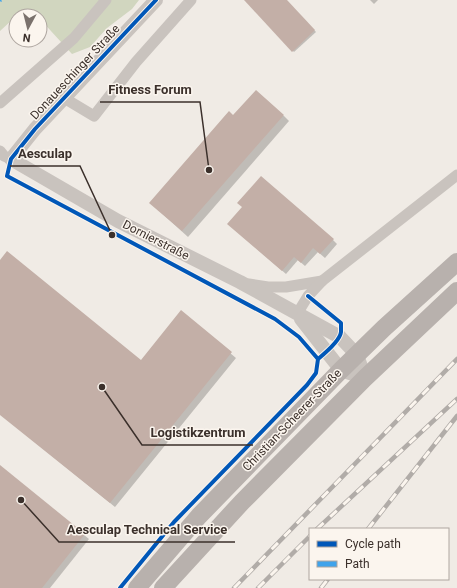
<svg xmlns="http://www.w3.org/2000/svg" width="457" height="588" font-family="Roboto,sans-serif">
<rect width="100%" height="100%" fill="#f0ebe5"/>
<path fill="#d1d6bf" d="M0,0h139l-7,9 -25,19 -17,19 -18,7 -32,-35v-3h-24v3h-3l-13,12z"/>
<g fill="#0003">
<path d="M245,0h41l30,32 -22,20z"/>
<path d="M370,0h8l-4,4z"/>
<path d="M284,116l5,5 -101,116 -32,-29 78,-91z"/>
<path d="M233,228l100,12 4,4 -12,14 -7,-6 -13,14 -7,-6 -12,14z"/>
<path d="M0,261l141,100 40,-49 55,46 -121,149 -115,-93z"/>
<path d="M0,467l89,72 -39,49h-50z"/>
</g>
<g fill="#c3afa7">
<path d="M244,0h43l28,30 -23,22z"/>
<path d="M256,90l28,25 -102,116 -33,-28 80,-92 4,4z"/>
<path d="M261,176l73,63 -14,15 -7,-6 -12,15 -7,-6 -12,14 -55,-47 15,-17 -5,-4z"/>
<path d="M7,251l134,109 40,-50 51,42 -122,151 -110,-88v-155z"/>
<path d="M0,465l85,69 -43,54h-42z"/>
</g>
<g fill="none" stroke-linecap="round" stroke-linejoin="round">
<g stroke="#c9c3be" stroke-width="11">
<path d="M64,98l30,18 42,-54 55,-62"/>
<path d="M0,103l74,-65 32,-38"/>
<path d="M0,151l4,5 7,3"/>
<path d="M249,284l19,3h18l36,-6"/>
<path d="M297,314l11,-18 14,-15 135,-106"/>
</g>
<g stroke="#c9c3be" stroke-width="14">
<path d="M156,0l-121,129 -24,30 107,62 122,61 100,55 17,18 8,23"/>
<path d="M301,319l40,51 24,8"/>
</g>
<g stroke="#b8b1ad" stroke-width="18">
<path d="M137,588l62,-72 142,-146 43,-42 73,-66"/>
<path d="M163,588l79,-86 123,-124 92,-87"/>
</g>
<g stroke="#b1aca8" stroke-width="4.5">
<g id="rail">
<path d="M317,529l140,-130"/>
<path d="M368,529l89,-113"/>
<path d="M234,588l223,-229"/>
<path d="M258,588l52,-52"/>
<path d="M321,588l7,-9"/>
</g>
</g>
<use href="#rail" stroke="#fbf5ee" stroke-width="3" stroke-dasharray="9" stroke-linecap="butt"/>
<path stroke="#3fa3eb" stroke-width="3" stroke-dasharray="6 3" stroke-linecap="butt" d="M0,1l1,-1"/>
<g stroke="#fbf5ee" stroke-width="6">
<g id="cycleway">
<path d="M156,0l-121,129 -24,30 -4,17 268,143 24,18 19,22"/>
<path d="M120,588l54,-66 133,-137 9,-12 2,-14c6,-5 22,-18 23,-27 0,-3 0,-6 0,-9l-33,-27"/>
</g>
</g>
<use href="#cycleway" stroke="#0057b8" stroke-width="4"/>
</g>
<g text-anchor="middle" stroke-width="3" stroke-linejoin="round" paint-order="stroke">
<g font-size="12" fill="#3b302b" stroke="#fbf5ee">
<text transform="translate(75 72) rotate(-47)" y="4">Donaueschinger Straße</text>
<text transform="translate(156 240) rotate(27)" y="4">Dornierstraße</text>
<text transform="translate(292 420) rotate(-46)" y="4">Christian-Scheerer-Straße</text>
</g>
</g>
<path fill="none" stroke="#3b302b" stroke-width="1.5" d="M209 170L200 102H100M112 235L80 166H10M102 387L142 445H253M21 500L59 542H235"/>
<g fill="#3b302b" stroke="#fbf5ee" stroke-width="1.5">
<circle cx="209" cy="170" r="4"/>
<circle cx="112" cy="235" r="4"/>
<circle cx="102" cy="387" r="4"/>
<circle cx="21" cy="500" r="4"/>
</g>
<g font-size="13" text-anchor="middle" font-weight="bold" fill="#3b302b" stroke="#fbf5ee" stroke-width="3" stroke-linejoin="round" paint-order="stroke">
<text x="150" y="94">Fitness Forum</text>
<text x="45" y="158">Aesculap</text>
<text x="198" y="437">Logistikzentrum</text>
<text x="147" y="534">Aesculap Technical Service</text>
</g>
<rect x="309" y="528" width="140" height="52" fill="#fbf5ee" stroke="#aea6a0"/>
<rect x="317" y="541" width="20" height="6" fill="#0057b8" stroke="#aea6a0"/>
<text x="345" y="548" font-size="12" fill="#3b302b">Cycle path</text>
<rect x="317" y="561" width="20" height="6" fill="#3fa3eb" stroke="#aea6a0"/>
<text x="345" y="568" font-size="12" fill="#3b302b">Path</text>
<g transform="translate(28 28) rotate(187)"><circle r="19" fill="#fbf5ee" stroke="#aea6a0"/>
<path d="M0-3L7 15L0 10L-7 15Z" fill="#7a716c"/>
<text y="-6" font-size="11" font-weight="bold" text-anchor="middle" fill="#3b302b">N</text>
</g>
</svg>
